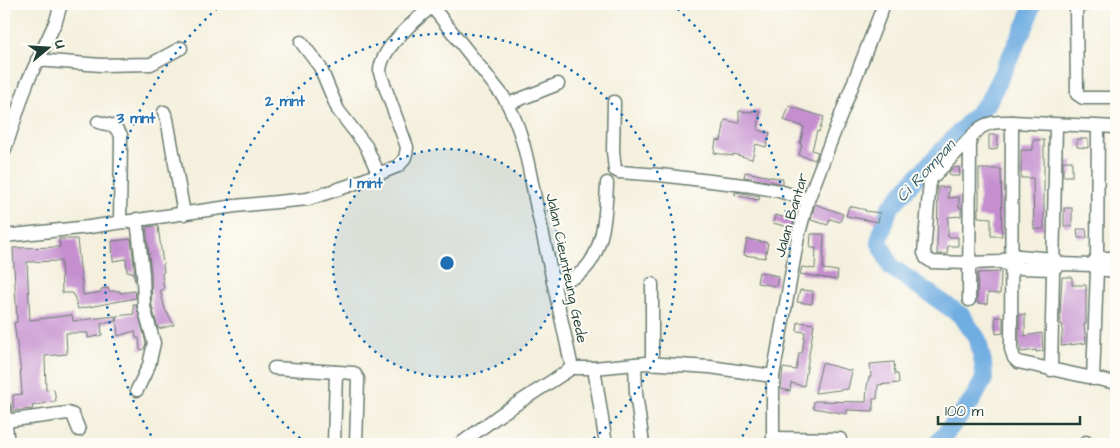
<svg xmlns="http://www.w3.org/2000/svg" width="1120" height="448" font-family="'Architects Daughter',sans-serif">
<rect width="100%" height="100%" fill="#fdfcf7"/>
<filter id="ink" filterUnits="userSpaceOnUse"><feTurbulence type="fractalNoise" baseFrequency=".02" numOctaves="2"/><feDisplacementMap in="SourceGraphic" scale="10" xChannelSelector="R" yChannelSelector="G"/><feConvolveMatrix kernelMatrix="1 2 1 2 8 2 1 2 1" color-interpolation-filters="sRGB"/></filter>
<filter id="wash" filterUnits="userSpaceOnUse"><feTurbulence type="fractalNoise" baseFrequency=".0096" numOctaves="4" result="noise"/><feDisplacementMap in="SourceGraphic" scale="20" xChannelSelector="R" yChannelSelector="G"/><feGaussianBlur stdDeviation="1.12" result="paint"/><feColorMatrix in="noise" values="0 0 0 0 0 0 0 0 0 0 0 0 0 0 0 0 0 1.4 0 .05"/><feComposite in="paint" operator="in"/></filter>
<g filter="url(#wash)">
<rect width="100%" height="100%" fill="#f4f0dd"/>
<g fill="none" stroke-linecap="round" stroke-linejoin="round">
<path stroke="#6fade1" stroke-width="18" d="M937,444l35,-43 12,-22 -1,-16 -5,-23 -16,-24 -71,-49 -12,-26 10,-32 25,-29 74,-78 40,-82 4,-16"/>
</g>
<g id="blocks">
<g fill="#c48ecf">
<path d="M789,106l35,11 -5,15 -2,-1 -5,19 6,2 -3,8 -16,-5 3,-10 -2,-1 4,-17 -20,-7z"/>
<path d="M752,110l8,1 -2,19 12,3 -4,14 -10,-3 -4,15 -19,-5v2l-19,-3 2,-13 5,1 4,-21 14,3v-12l13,1z"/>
<path d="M989,135h9l-1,14 -5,1 -3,-1z"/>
<path d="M1077,139h11v9l-11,-1z"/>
<path d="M1033,140h11v89h-10l-1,-51h-12v-28h12z"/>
<rect x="1063" y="161" width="9" height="15"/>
<path d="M959,167l1,9h-10l-1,-4 4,-4z"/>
<path d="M979,169h22l1,67h-11v-18l-13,-1v-9h1z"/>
<path d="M745,172l38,7v5l-39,-7z"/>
<path d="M938,187h11l-1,11 11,-1v10h2v9l-13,1v20h10v9h-10l-1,8h-10z"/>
<path d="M735,192l25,4 -1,4 -24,-5z"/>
<path d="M815,204l28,10 -3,8 -10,-3 -2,6 -17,-5z"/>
<path d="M849,206l17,4 -1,1 15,2 -2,9 -32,-6z"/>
<rect x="1064" y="208" width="8" height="18"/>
<path d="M775,215l19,5 -2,8 -19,-5z"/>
<path d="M158,226l6,46 -2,1 2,17h-4l5,19 9,16 -16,4 -6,-23 -1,-33 -5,-46z"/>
<path d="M1077,229h9l1,9h-9z"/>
<path d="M811,234h13l-1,35 15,2 -1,9 -37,-6 2,-7 13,2 1,-21h-6z"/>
<path d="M59,239h18l6,56 18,-3v-3l7,-1 1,3h11v2l15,-2 1,7 -58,11 -5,-16h-11l-1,-32 -34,1 3,58 42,-5 1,6 42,-5 1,5 -15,3 1,11 -14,3v-5h-22l1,21 -22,2 1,34 8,-1 2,12 -24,5 1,3 -20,2v-16l9,-1 -2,-29 -6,-42 3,-1 -4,-74 47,-1z"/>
<path d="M131,239l4,36v6l-2,-9h-6l-1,-13 -13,2 -1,-20z"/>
<path d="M747,239l21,4 -3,15 -21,-3z"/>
<path d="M759,272l19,4 -2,10 -19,-3z"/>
<path d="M1001,272l-1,22 -12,-1 -1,11 -10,-1 1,-30z"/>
<path d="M1062,277h10v8h14v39h-2l2,19 -25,3 2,-21h-2l-1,-9z"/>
<path d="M800,290l13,1 -1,13 -15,-2z"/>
<path d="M133,304h3l10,39 -2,6 -4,1 -1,-12h-3l-1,-7 -17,5 -2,-20 18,-2z"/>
<path d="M1025,314v22l17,-3 1,18 -7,1v-2l-15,2 -2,-14v-23z"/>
<path d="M995,317h8v16l-7,1z"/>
<path d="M798,322l16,2 -10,62 -13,-3 -1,8 -9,-2 2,-21 13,2 3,-17h3l3,-21 -8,-1z"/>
<path d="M894,362l1,12h3l1,9 -21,2 -1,14h-4v12l-26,-1v4l-34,-6 1,-7 52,1 1,-15 2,-10h2l-1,-13z"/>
<path d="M822,363l30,8 -4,18 -33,4z"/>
</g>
</g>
</g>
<g filter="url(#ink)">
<use href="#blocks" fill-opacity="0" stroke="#6a7c6f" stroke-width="1"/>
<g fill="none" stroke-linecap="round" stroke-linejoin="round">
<g stroke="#6a7c6f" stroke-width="15">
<g id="minor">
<path d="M430,4l73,92c21,33 26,74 34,112 12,53 23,107 35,160"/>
<path d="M1088,4l-8,1 -4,6 1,83 6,4h33"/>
<path d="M301,42l19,25 18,43 28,36 13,29"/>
<path d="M37,60l64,5 50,-1 30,-16"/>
<path d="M614,102l-1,49 2,19 4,2 41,3 92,11 27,5 29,9"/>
<path d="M508,104l50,-20"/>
<path d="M164,112l3,7 17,95"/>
<path d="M98,122l16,4 7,9 -1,87"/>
<path d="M1012,122c-12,0 -21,-1 -32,6l-50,52 -6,73 2,5 6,4 37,1 30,-1 13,-6h7l35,3 7,5"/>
<path d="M1116,127l-104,-5 -1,227 3,9 4,4 98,21"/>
<path d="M4,152l23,-69 29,-62 5,-17"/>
<path d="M4,236l85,-9 146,-21 73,-7 43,-14 47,-19c7,-6 8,-10 9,-19l-27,-74c-1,-24 35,-52 52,-67"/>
<path d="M1097,258l1,-131"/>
<path d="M1003,263l16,5 34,1 8,-5 31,1 5,4 19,2"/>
<path d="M1092,264l5,-6h19"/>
<path d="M553,282c7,-2 17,-3 23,-6 28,-16 30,-65 31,-93"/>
<path d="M969,300l1,-160"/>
<path d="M635,364l1,29 7,51"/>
<path d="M652,364v-80"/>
<path d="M274,368l80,5 4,6 -2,65"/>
<path d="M594,368l12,76"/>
<path d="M1051,370l5,-245"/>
<path d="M1093,379l4,-110"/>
<path d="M137,390l12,-25 5,-22 -10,-36 -1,-33 -6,-55"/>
<path d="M4,407l4,37"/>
<path d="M5,421l63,-8 5,2 6,15"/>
<path d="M773,438l67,1"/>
<path d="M334,444l2,-72"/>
<path d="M460,444l41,-30 71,-46h22l52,-5 64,4 63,9"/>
<path d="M773,444v-68l25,-139 10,-37 76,-196"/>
<path d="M1086,444v-2"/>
</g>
</g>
<use href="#minor" stroke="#fff" stroke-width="12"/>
</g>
</g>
<circle cx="447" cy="263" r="114" fill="#1f6fb2" fill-opacity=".12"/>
<g fill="none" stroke="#1f6fb2" stroke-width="2.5" stroke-dasharray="2.5 5">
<circle cx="447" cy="263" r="114"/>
<path d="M306 443A229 229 0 1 1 588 443"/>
<path d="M155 442A343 343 0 0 1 222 4M672 4A343 343 0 0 1 739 442"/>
</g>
<g text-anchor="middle" stroke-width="4" stroke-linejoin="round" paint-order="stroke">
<g font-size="15" fill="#1f3d34" stroke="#fdfcf7">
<text transform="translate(791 215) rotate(-74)" y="5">Jalan Bantar</text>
<text transform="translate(567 268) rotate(78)" y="5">Jalan Cieunteung Gede</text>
</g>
<g font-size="16" font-style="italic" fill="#375f68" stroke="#fdfcf7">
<text transform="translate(925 170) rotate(-47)" y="6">Ci Rompan</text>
</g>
</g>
<circle cx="447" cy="263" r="8" fill="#1f6fb2" stroke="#fdfcf7" stroke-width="2.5"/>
<g font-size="15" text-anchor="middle" font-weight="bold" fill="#1f6fb2" stroke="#fdfcf7" stroke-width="4" stroke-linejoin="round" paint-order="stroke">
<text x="285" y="106">2 mnt</text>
<text x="136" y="123">3 mnt</text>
<text x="366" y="188">1 mnt</text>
</g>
<rect width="1120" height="448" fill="none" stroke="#fdfcf7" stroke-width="20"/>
<g transform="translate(48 48) rotate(72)" stroke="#fdfcf7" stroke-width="4" paint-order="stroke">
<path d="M0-4L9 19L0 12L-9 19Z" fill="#1f3d34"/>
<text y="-8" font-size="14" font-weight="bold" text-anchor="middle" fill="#1f3d34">U</text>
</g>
<path d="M938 416v8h142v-8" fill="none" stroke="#1f3d34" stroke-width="2.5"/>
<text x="945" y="416" font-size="15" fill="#1f3d34" stroke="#fdfcf7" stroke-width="4" paint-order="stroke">100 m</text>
</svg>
